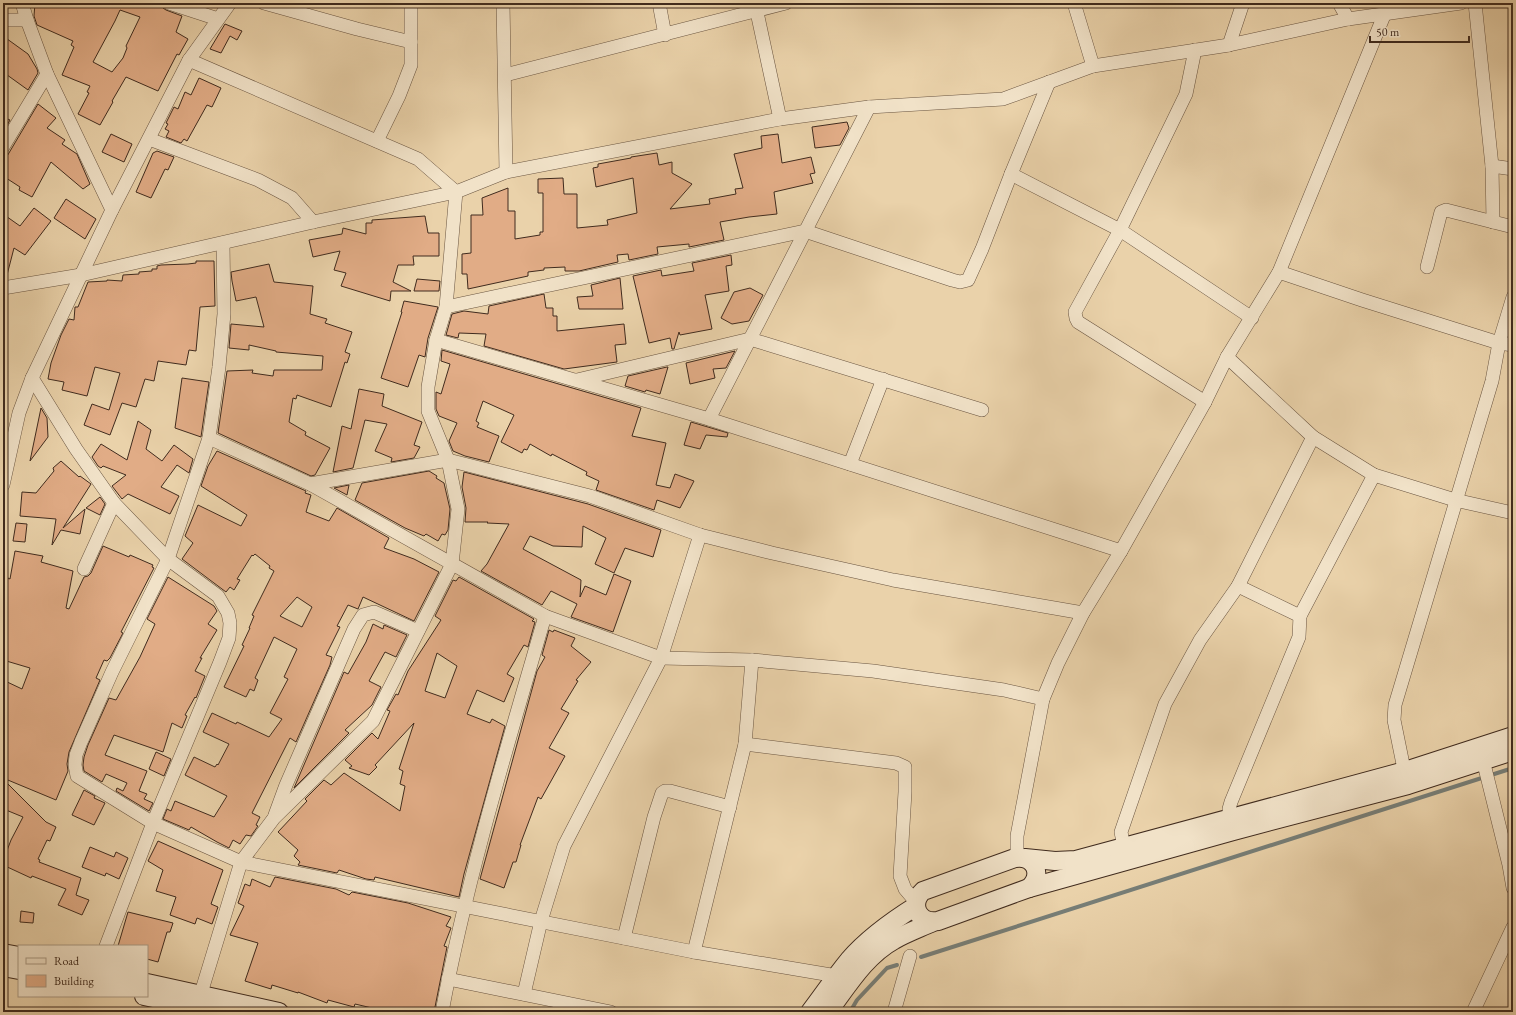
<svg xmlns="http://www.w3.org/2000/svg" width="1516" height="1015" font-family="'EB Garamond',serif">
<rect width="100%" height="100%" fill="#ead2aa"/>
<filter id="stains"><feTurbulence type="fractalNoise" baseFrequency=".005" numOctaves="4"/><feColorMatrix values="0 0 0 0 .2 0 0 0 0 .09 0 0 0 0 .02 0 0 0 .5 -.17"/></filter>
<radialGradient id="worn" r=".72"><stop offset=".6" stop-color="#630" stop-opacity="0"/><stop offset="1" stop-color="#630" stop-opacity=".3"/></radialGradient>
<g fill="none" stroke-linecap="round" stroke-linejoin="round">
<g stroke="#777e77" stroke-width="4">
<path d="M921,957l592,-189"/>
<path d="M850,1012l7,-12 30,-32 10,-3"/>
</g>
</g>
<g fill="#e1ac86" stroke="#402b1e" fill-rule="evenodd">
<path d="M35,3h126l2,5 3,2 16,6 -6,16 12,7 -9,16 -2,-1 -19,37 -32,-14 -14,24 1,1 -13,23 -22,-11 11,-21 -2,-1 3,-6 -28,-11 12,-28 -3,-2 2,-4 -36,-16 -3,-9zM120,10l20,7 -14,29 1,2 -4,10 -11,14 -19,-10 22,-41z"/>
<path d="M225,24l17,7 -5,9 -7,-4 -9,17 -11,-4z"/>
<path d="M3,36l25,18 9,15 1,4 -10,17 -25,-18z"/>
<path d="M199,78l22,10 -9,19 -5,-2 -20,36 -3,-2 -3,4 -15,-6 3,-6 -4,-2 3,-5 -2,-1 8,-16 4,2 7,-17 6,3z"/>
<path d="M38,104l18,14 -9,10 18,12 -3,4 15,10 13,30 -7,5 -32,-27 -19,35 -13,-7 1,-3 -17,-11v-13z"/>
<path d="M3,117l7,3 -5,9 -2,-1z"/>
<path d="M847,122l2,6 -9,17 -25,3 -3,-21z"/>
<path d="M111,134l21,10 -8,18 -22,-10z"/>
<path d="M778,134l4,29 29,-6 4,16 -5,1 3,9 -39,9 3,22 -28,3 -29,5 4,18 -35,7v-3l-32,3 1,7 -29,6 -1,-6 -11,1 1,7 -39,9h-14v-4l-21,1v2l-16,2v4l-60,13 -1,-15h-5v-20l9,-1v-38h12l-1,-17 26,-10v23h7v28l25,-4v-3h3v-39h-5v-14l25,-1 1,16h13v34l31,-3 -1,-5 30,-7 -4,-35 -37,9 -3,-19 5,-1v-3l33,-6v-1l26,-4 2,12 13,-3v11l20,11 -22,25 40,-5 -1,-5 27,-5 -1,-5 8,-1 -9,-34 28,-6 -1,-12z"/>
<path d="M157,151l17,6 -6,13 -3,-1 -14,29 -15,-6 17,-39z"/>
<path d="M66,199l30,20 -11,20 -31,-21z"/>
<path d="M34,208l17,13 -26,34 -11,-7 -7,27h-4v-61l17,12z"/>
<path d="M425,216l3,17h11v23h-26l1,9h-16l-5,17 18,9h-20l-1,10 -49,-15 5,-13 -12,-3 6,-19 -27,6 -4,-17 33,-6 1,-6 23,6v-11h6v-3z"/>
<path d="M731,255l1,10 -6,1 3,25 -24,4 7,34 -32,6 -1,-3 -5,17h-2l-2,-11 -21,5 -16,-67 28,-6 1,6 32,-5 -2,-8z"/>
<path d="M196,261h18l1,45 -15,1 -4,44 -7,-1 -3,15 -28,-4 -4,20 -9,-2 -9,28 -14,-4 -12,32 -26,-10 8,-21 17,6 11,-37 -25,-6 -8,29 -25,-6 2,-8 -16,-3 3,-16 10,-28 8,-16 5,1 1,-13h3l10,-25 19,-1v-1l15,1 1,-6 16,-1v-2l13,-1v-2h5v-3l4,-1 27,-1 8,-1z"/>
<path d="M269,264l5,18 39,4 -3,28 17,5 -2,4 27,9 -7,20 5,2 -3,9 -2,-1 -14,45 -34,-12 -1,4 -3,-1 -4,24 17,10 -1,3 25,13 -15,27 -4,1 -93,-43 9,-62 26,-1 -1,3 21,3 1,-6h48l1,-14 -47,-4v-1l-27,-6v5l-20,-2 2,-24 33,3 -8,-30 -20,4 -4,-20 -1,-9z"/>
<path d="M620,278l3,31h-44l-2,-12 16,-1 -2,-11z"/>
<path d="M417,279l23,2 -1,10h-25z"/>
<path d="M750,288l13,7 -14,26 -17,3 -11,-6 13,-26z"/>
<path d="M544,294l2,14h7v8h4v15l67,-7 2,20 -11,1 2,17 -53,7 -80,-23 2,-12 -27,-1 -1,5 -12,-3 6,-21 12,-3 24,3 1,-8z"/>
<path d="M404,301l34,6 -10,31 -3,19 -6,-2 -11,32 -27,-9 21,-66h-1z"/>
<path d="M442,350l199,58 -9,28 34,7 -10,42 14,3 5,-14 19,7 -14,27 -23,-8 -3,10 -58,-20 3,-9 -13,-6 1,-3 -35,-18 -1,2 -21,-12 -3,6 -3,-1 -2,4 -21,-11 13,-27 -31,-14 -7,20 3,2 -2,4 22,9 -10,26 -24,-6 -12,-5 -4,-10 8,-18 -18,-7 -3,-7v-17l5,2 9,-30 -9,-3z"/>
<path d="M735,351l-9,17 -13,1 2,9 -25,6 -4,-21z"/>
<path d="M667,367h1l-8,27 -14,-4 -1,2 -20,-6 3,-10z"/>
<path d="M182,378l27,4 -8,55 -26,-9z"/>
<path d="M359,389l25,5 -2,12 40,16 -8,23 6,2 -6,11 -23,4 1,-4 -17,-7 12,-27 -22,-4 -12,48 -20,4 9,-46 9,3z"/>
<path d="M41,408l6,10 1,19 -18,24z"/>
<path d="M138,421l13,9 -5,19 16,12 12,-16 19,14 -4,14 -12,-8 -16,22 18,9 -9,18 -42,-20 -6,5 -10,-13 14,-11 -23,-9 -2,2 -3,-2 -6,-9 9,-13 26,16z"/>
<path d="M691,422l37,11 -1,4 -21,-2 -6,14 -16,-4z"/>
<path d="M217,451l89,40 -1,2 6,2 -5,17 23,9 8,-13 52,30 -5,10 30,11 25,13 -25,49 -51,-24 -5,12 -10,-4 -11,21 3,1 -14,28 6,2 -2,8 -34,77 -6,-4 -38,75 8,4 -4,8 2,1 -7,10 -5,-1 -6,9 -7,-4 -4,8 -12,-6 -26,-15 -2,3 -26,-11 4,-10 4,2 4,-10 39,16 13,-21 -42,-21 9,-18 21,10 2,-3 1,1 11,-21 -26,-12 9,-19 24,11 1,-2 32,15 13,-18 -12,-6 18,-34 -4,-2 13,-28 -23,-12 -19,41 3,2 -4,11 -4,-2 -4,8 -22,-10 20,-41 -2,-1 8,-17h-1l5,-12 -2,-1 22,-44 -5,-3 1,-2 -15,-12 -2,2 -1,-1 -15,24 3,1 -6,10 -4,-3 -4,5 -44,-33 11,-16 -8,-7 13,-31 43,21 6,-11 -46,-29 7,-20zM297,597l15,10 -10,20 -22,-11z"/>
<path d="M61,461l18,16 1,-1 11,8 -28,44 22,-19 -5,25 -19,-4 -9,15 4,-26 -36,-3 2,-24 14,1 18,-22 -1,-3z"/>
<path d="M429,471l8,5 -1,2 8,5 6,26 -2,21 -3,5 -3,-1 -4,7 -12,-7 -2,2 -19,-8 -50,-28 7,-17z"/>
<path d="M464,472l124,32 73,26 -8,27 -28,-9 -11,25 -19,-9 11,-26 -23,-12 -1,21 -29,-1 -23,-10 -7,13 58,31 -1,17 5,-11 21,9 8,-21 17,7 -18,51 -42,-15 6,-13 -26,-13 -9,14 -61,-34 6,-7 22,-40 -22,-1 1,-1h-23l1,-14 -4,-21z"/>
<path d="M349,485l-2,10 -13,-7z"/>
<path d="M100,497l5,7 -5,11 -14,-7z"/>
<path d="M16,523l11,1 -2,18 -12,-1z"/>
<path d="M103,546l26,11 1,-2 23,10 -1,2 2,1 -33,64 2,1 -13,25 -3,3 -3,-1 -8,18 4,2 -31,72 -2,12 1,7 -12,29 -53,-22v-98l19,9 8,-21 -27,-8v-75l3,1 2,-8 2,1 5,-28 28,5 -2,6 32,9 -7,37 3,1 15,-32 4,-1 3,-3z"/>
<path d="M168,577l46,29 3,5 -9,13 9,6 -17,28h2l-7,13 10,5 -9,22 -1,-1 -10,18 2,1 -5,12 -10,-5 -9,29 -49,-17 -9,20 42,16 -8,20 8,3 -3,5 9,4 -4,8 -33,-20 1,-3 6,3 4,-8 -21,-9 -4,8 -18,-11 -1,-6 1,-8 4,-12 21,-47 7,2 24,-43 15,-33 -8,-5z"/>
<path d="M459,577l75,42 -2,2 3,1 -7,25 -4,-2 -17,29 7,4 -10,24 -27,-12 -10,24 23,9 2,-4 13,7 -41,148 -5,23 -84,-20 -1,3 -8,-1 -27,-9 -2,3 -39,-8 2,-3 -6,-6 4,-6 -20,-18 29,-31 -2,-2 19,-19 7,5 13,-12 56,38 5,-25 -5,-2 3,-13 -4,-2 15,-46 -39,42 2,2 -8,8 -20,-7 3,-2 -7,-6 27,-27 6,6 12,-28 -3,-1 9,-16 2,1 10,-24 33,-51 -6,-4 18,-36 3,1zM437,653l20,13 -12,32 -20,-7z"/>
<path d="M373,624l10,5 1,-4 23,10 -11,22 -11,-5 -16,29 12,6 -9,18 -27,25 4,3 -55,55 50,-116 4,2 18,-32z"/>
<path d="M549,630l4,2 1,-2 21,8 -4,8 20,16 -15,18 2,1 -17,28 8,4 -20,35 16,8 -24,43 -3,-2 -18,48h1l-5,17h-3l-9,26 -24,-9 57,-208 8,-14 -3,-2z"/>
<path d="M156,752l15,7 -7,17 -15,-7z"/>
<path d="M8,784l38,38 10,5 -6,14 -3,-1 -9,19 2,1 -1,2 42,16 -5,17 13,5 -7,15 -24,-10 8,-16 -34,-13 -1,2 -28,-13v-4l8,-21 12,-23 -17,-7 1,-4 -4,-2z"/>
<path d="M84,790l11,6 -1,2 11,5 -11,22 -22,-10z"/>
<path d="M158,841l65,29 -12,34 7,3 -6,17 -15,-6 -2,6 -25,-9 6,-18 -20,-6 7,-21 -15,-9z"/>
<path d="M90,847l24,10 2,-5 12,6 -9,21 -13,-6 -1,3 -23,-9z"/>
<path d="M275,877l61,12 13,6 3,-3 56,11 43,14 -5,9 5,2 -7,18 3,1 -13,65h-45l-34,-8 -1,3 -26,-7 -1,3 -29,-11v1l-26,-8 -1,4 -26,-8 13,-38 -28,-8 14,-29 -6,-3 7,-19 5,2 2,-7 18,8z"/>
<path d="M21,911l13,2 -1,10 -13,-1z"/>
<path d="M128,912l45,11 -3,9h-3l-9,30 -11,-3v-13h-29z"/>
</g>
<g fill="none" stroke-linecap="round" stroke-linejoin="round">
<g stroke="#6a5541" stroke-width="14">
<g id="street">
<path d="M22,3l5,17 20,54 65,136"/>
<path d="M169,3l49,16"/>
<path d="M264,3l93,26 54,13"/>
<path d="M503,3l3,169"/>
<path d="M659,3l6,32"/>
<path d="M755,3l25,116"/>
<path d="M1074,3l19,63"/>
<path d="M1339,3l9,16"/>
<path d="M1475,3l17,163 1,56"/>
<path d="M3,20h24"/>
<path d="M1229,45l14,-42"/>
<path d="M1195,50l-9,44 -66,136 -45,82 1,6 2,4 127,80"/>
<path d="M189,60l229,99 38,33 -10,115 -10,33 -8,47v24l20,49 10,49 -6,55 -79,157 -99,97 -33,44 -43,141"/>
<path d="M505,75l281,-72"/>
<path d="M149,139l109,41 34,18 21,24"/>
<path d="M377,141l22,-45 12,-31v-62"/>
<path d="M3,147l44,-73"/>
<path d="M1492,166l21,3"/>
<path d="M1011,174l109,56 132,88"/>
<path d="M223,243l1,71 -5,53 -10,71 -41,121 -56,113 -31,70 -5,13 -1,10 2,11 76,47 88,39 453,90 143,24 5,4"/>
<path d="M1427,267l14,-55 5,-2 67,17"/>
<path d="M1279,272l83,28 137,43 14,2"/>
<path d="M3,288l78,-13 232,-53 143,-30 50,-20 274,-53 89,-12 134,-8 90,-33 136,-21 119,-26 113,-16"/>
<path d="M446,307l359,-76 147,49 8,2 8,-2 14,-31 29,-75 38,-92"/>
<path d="M436,340l273,79 412,132"/>
<path d="M1227,357l86,80 61,38 81,25 58,13"/>
<path d="M32,378l44,71 38,54 54,56 50,37 10,17 2,10 -1,15 -9,24 -67,161 -47,123"/>
<path d="M577,380l173,-41 232,71"/>
<path d="M709,419l160,-312"/>
<path d="M209,438l101,46 235,132 116,42 91,2 121,11 131,19 39,9"/>
<path d="M850,464l33,-85"/>
<path d="M310,484l138,-24 142,36 110,39 72,18 121,27 190,33"/>
<path d="M3,485l16,-72 13,-35 80,-168 77,-150 41,-57"/>
<path d="M84,569l30,-66"/>
<path d="M1238,586l62,30"/>
<path d="M745,744l151,19 9,4v25l-5,84 5,13 11,13"/>
<path d="M1483,760l26,105 4,23"/>
<path d="M1406,779l-12,-59 1,-15 97,-324 7,-38 14,-46"/>
<path d="M275,815l11,-30 68,-156 9,-14 11,-3 44,19"/>
<path d="M1232,825l-3,-16 2,-7 68,-165 1,-21 74,-141"/>
<path d="M1124,847l-3,-15 44,-128 35,-64 38,-54 75,-149"/>
<path d="M1017,858v-22l26,-137 15,-36 25,-50 38,-62 84,-149 22,-45 52,-85 106,-259 9,-10"/>
<path d="M624,938l30,-121 8,-24 3,-2h5l60,16"/>
<path d="M694,952l51,-208 7,-84"/>
<path d="M448,979l163,33"/>
<path d="M524,994l17,-73 23,-75 97,-188 39,-123"/>
<path d="M442,1012c25,-134 65,-265 103,-396"/>
<path d="M894,1012l16,-56"/>
<path d="M1473,1012l40,-85"/>
</g>
</g>
<g stroke="#402b1e" stroke-width="20">
<g id="secondary">
<path d="M1015,858c19,-3 29,16 14,30l-91,33c-20,3 -29,-17 -15,-30z"/>
<path d="M1025,858l30,3 21,-1 329,-89 108,-35"/>
<path d="M1029,888l204,-57 175,-46 105,-34"/>
<path d="M3,953l16,3"/>
<path d="M3,967l16,3"/>
<path d="M147,983l132,29"/>
<path d="M144,996l75,16"/>
<path d="M810,1012c13,-17 25,-35 39,-52 19,-22 43,-39 67,-54"/>
<path d="M828,1012c19,-25 37,-56 66,-72 12,-7 26,-12 39,-18"/>
</g>
</g>
<use href="#street" stroke="#f1e2c8" stroke-width="13"/>
<use href="#secondary" stroke="#f1e2c8" stroke-width="18"/>
</g>
<rect width="1516" height="1015" fill="none" stroke="#ead2aa" stroke-width="16"/>
<rect x="4" y="4" width="1508" height="1007" fill="none" stroke="#402b1e" stroke-width="2"/>
<rect x="8" y="8" width="1500" height="999" fill="none" stroke="#402b1e"/>
<rect x="18" y="945" width="130" height="52" fill="#f1e2c8" stroke="#aa9984"/>
<rect x="26" y="958" width="20" height="6" fill="#f1e2c8" stroke="#aa9984"/>
<text x="54" y="965" font-size="12" fill="#402b1e">Road</text>
<rect x="26" y="975" width="20" height="12" fill="#e1ac86" stroke="#aa9984"/>
<text x="54" y="985" font-size="12" fill="#402b1e">Building</text>
<path d="M1370 36v6h99v-6" fill="none" stroke="#402b1e" stroke-width="2"/>
<text x="1376" y="36" font-size="12" fill="#402b1e" stroke="#f1e2c8" stroke-width="3" paint-order="stroke">50 m</text>
<rect width="100%" height="100%" filter="url(#stains)"/>
<rect width="100%" height="100%" fill="url(#worn)"/>
</svg>
